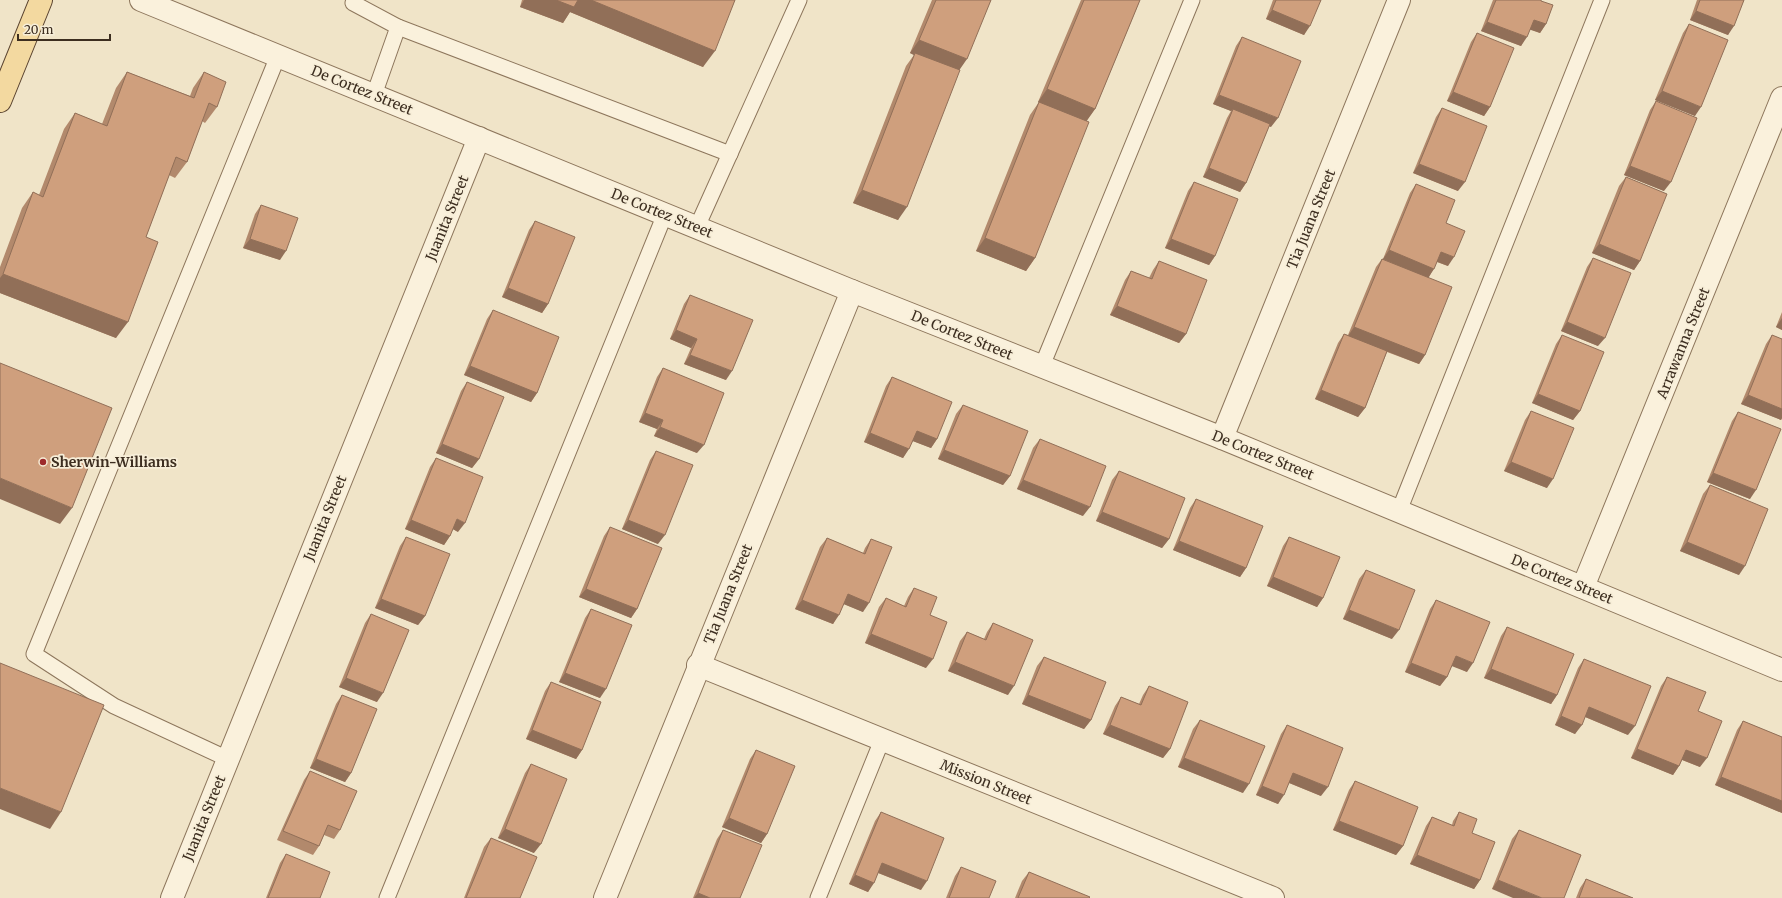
<svg xmlns="http://www.w3.org/2000/svg" width="1782" height="898" font-family="Merriweather,serif">
<rect width="100%" height="100%" fill="#f0e4c8"/>
<g fill="none" stroke-linecap="round" stroke-linejoin="round">
<g stroke="#8d765c" stroke-width="17">
<g id="service">
<path d="M355,0l-2,3 45,24 -24,68"/>
<path d="M398,27l332,127"/>
<path d="M697,227l102,-227"/>
<path d="M1042,366l150,-366"/>
<path d="M1399,511l203,-511"/>
<path d="M228,759l-114,-53 -80,-52 244,-598"/>
<path d="M387,898l278,-684"/>
<path d="M818,898l64,-158"/>
</g>
</g>
<g stroke="#8d765c" stroke-width="24">
<g id="minor">
<path d="M141,0l711,291 370,147 560,232"/>
<path d="M1222,438l177,-438"/>
<path d="M1583,587l199,-489"/>
<path d="M698,665l575,233"/>
<path d="M172,898l307,-760"/>
<path d="M605,898l247,-607"/>
</g>
</g>
<g stroke="#5b4430" stroke-width="24">
<path id="primary" d="M0,101l41,-101"/>
</g>
<use href="#service" stroke="#faf1dc" stroke-width="15"/>
<use href="#minor" stroke="#faf1dc" stroke-width="22"/>
<use href="#primary" stroke="#f3d9a0" stroke-width="22"/>
</g>
<g fill="#b2896c">
<path d="M522,0h213l-32,67 -133,-55 -7,11 -43,-16z"/>
<path d="M932,0h59l-32,70 -61,150 -45,-17 53,-137 8,-11 -4,-2z"/>
<path d="M1081,0h59l-45,109 -9,12 -51,137 -9,13 -50,-20 54,-136 9,-13h-1z"/>
<path d="M1273,0h48l-17,35 -38,-16z"/>
<path d="M1493,0h48l5,24 -6,9 -10,-4 -9,17 -40,-15z"/>
<path d="M1697,0h47l-16,35 -38,-15z"/>
<path d="M1689,24l6,92 -40,-16 28,-67z"/>
<path d="M1477,33l13,74 -6,9 -37,-15 24,-59z"/>
<path d="M1242,37l29,90 -2,-1 -23,57 -6,9 -37,-15 24,-59 4,-7 -18,-7 23,-58z"/>
<path d="M127,72l63,24 3,-8 11,-16 13,35 -12,16 -3,-2 -15,41 -12,16 -6,-3 -23,62 -30,101 -116,-45v-26l22,-59 11,-16 6,3 25,-66 11,-16 27,11 14,-36z"/>
<path d="M1656,101l8,90 -40,-16 26,-65z"/>
<path d="M1442,108l16,83 -45,-18 23,-56z"/>
<path d="M1626,177l14,84 -6,9 -42,-17 27,-67z"/>
<path d="M1194,182l21,74 -6,9 -44,-17 23,-57z"/>
<path d="M1416,184l30,39 2,43 -11,-4 -8,15 -4,78 -6,9 -32,-12 -22,56 -7,9 -43,-18 23,-56 6,-9 4,1 28,-68 6,-8h1l27,-66z"/>
<path d="M261,205l19,55 -37,-12 12,-34z"/>
<path d="M535,221l13,83 -6,9 -40,-16 27,-67z"/>
<path d="M1593,258l5,88 -37,-15 26,-64z"/>
<path d="M1159,261l27,73 -7,9 -69,-28 15,-35 6,-9 18,7 4,-8z"/>
<path d="M690,295l36,85 -42,-16 7,-16 -21,-9 14,-35z"/>
<path d="M493,310l44,83 -6,9 -67,-27 23,-56z"/>
<path d="M1782,312v18l-6,-3z"/>
<path d="M1562,335l18,76 -7,9 -41,-17 24,-59z"/>
<path d="M1772,335l10,4v79l-1,2 -40,-16 25,-60z"/>
<path d="M663,368l34,85 -43,-17 3,-7 -18,-7 18,-45z"/>
<path d="M892,377l45,62 -6,9 -18,-7 -10,17 -39,-16 22,-56z"/>
<path d="M467,382l12,77 -7,9 -36,-15 25,-62z"/>
<path d="M963,405l47,71 -7,9 -65,-26 18,-45z"/>
<path d="M1531,411l16,77 -43,-17 21,-51z"/>
<path d="M1738,412l12,87 -43,-17 25,-61z"/>
<path d="M1040,439l43,77 -66,-27 16,-41z"/>
<path d="M656,451l2,93 -36,-15 28,-69z"/>
<path d="M436,458l22,74 -5,-3 -3,7 -6,9 -39,-16 25,-62z"/>
<path d="M1119,471l50,68 -7,9 -66,-27 16,-41z"/>
<path d="M1710,485l29,90 -59,-24 23,-57z"/>
<path d="M1196,499l50,69 -6,9 -67,-27 17,-42z"/>
<path d="M610,527l27,82 -6,9 -52,-21 25,-61z"/>
<path d="M406,537l19,79 -7,9 -43,-17 25,-62z"/>
<path d="M1289,537l34,61 -6,9 -50,-21 16,-40z"/>
<path d="M827,538l36,15 2,-5 6,-9 -8,73 -19,-8 -11,20 -38,-15 25,-62z"/>
<path d="M1366,570l26,69 -49,-20 16,-40z"/>
<path d="M914,588l16,27 -4,53 -61,-25 14,-36 7,-9 18,8 4,-9z"/>
<path d="M1436,600l31,72 -15,-7 -5,12 -7,9 -35,-14 25,-63z"/>
<path d="M591,609l9,89 -41,-16 26,-64z"/>
<path d="M371,614l6,88 -38,-15 26,-64z"/>
<path d="M993,623l15,72 -60,-24 12,-30 7,-9 17,7 3,-7z"/>
<path d="M1507,627l50,68 -6,9 -67,-26 17,-42z"/>
<path d="M1044,657l47,63 -7,9 -62,-25 15,-38z"/>
<path d="M1584,659l44,76 -43,-18 -10,17 -20,-9 23,-57z"/>
<path d="M1667,677l31,34 2,56 -18,-7 -3,6 -6,9 -42,-17 30,-72z"/>
<path d="M551,682l31,68 -6,9 -50,-20 19,-48z"/>
<path d="M1149,686l21,63 -7,9 -60,-24 12,-28 6,-9 18,7 4,-9z"/>
<path d="M342,695l9,78 -6,9 -35,-14 26,-64z"/>
<path d="M1200,720l43,73 -65,-26 15,-38z"/>
<path d="M1743,721l39,16v76l-67,-28 22,-55z"/>
<path d="M1287,725l34,71 -32,-13 -11,21 -22,-9 25,-61z"/>
<path d="M756,750l11,84 -6,9 -39,-16 28,-68z"/>
<path d="M531,764l3,89 -36,-15 27,-65z"/>
<path d="M310,771l30,59 -6,9 -10,-4 -5,11 -6,9 -36,-15 27,-60z"/>
<path d="M1355,781l48,65 -7,9 -63,-25 16,-40z"/>
<path d="M881,812l40,78 -43,-17 -10,19 -19,-8 26,-63z"/>
<path d="M1459,812l13,21 8,47 -6,9 -64,-25 16,-38 6,-9 20,8 1,-4z"/>
<path d="M723,830l17,68h-47l24,-59z"/>
<path d="M1519,830l62,25 -89,34 20,-50z"/>
<path d="M491,838l29,60h-56l20,-51z"/>
<path d="M286,854l34,44h-54l14,-35z"/>
<path d="M961,867l28,31h-43l9,-22z"/>
<path d="M1029,872l60,26h-74l7,-17z"/>
<path d="M1586,879l47,19h-57l4,-10z"/>
</g>
<g fill="#916f58">
<path d="M524,0h67l124,51 -12,16 -133,-55 -7,11 -43,-16z"/>
<path d="M1272,10l38,16 -6,9 -38,-16z"/>
<path d="M1696,11l38,15 -6,9 -38,-15z"/>
<path d="M1534,20l12,4 -6,9 -12,-4z"/>
<path d="M1487,22l40,15 -6,9 -40,-15z"/>
<path d="M919,40l48,19 -9,13 -43,-19 -1,2 -4,-2z"/>
<path d="M1047,89l48,20 -9,13 -48,-20z"/>
<path d="M1662,91l39,16 -6,9 -40,-16z"/>
<path d="M1453,92l37,15 -6,9 -37,-15z"/>
<path d="M1219,95l59,23 -7,9 -39,-16 1,-2 -2,2 -18,-7z"/>
<path d="M1419,164l46,18 -7,9 -45,-18z"/>
<path d="M1630,166l41,16 -7,9 -40,-16z"/>
<path d="M1209,168l37,15 -6,9 -37,-15z"/>
<path d="M862,190l45,17 -9,13 -45,-17z"/>
<path d="M985,238l50,20 -9,13 -50,-20z"/>
<path d="M250,239l36,12 -6,9 -37,-12z"/>
<path d="M1171,239l44,17 -6,9 -44,-17z"/>
<path d="M1599,244l41,17 -6,9 -42,-17z"/>
<path d="M1389,250l45,19 -6,9 -45,-19z"/>
<path d="M1441,252l13,5 -6,9 -13,-5z"/>
<path d="M3,274l125,48 -12,16 -116,-45v-15z"/>
<path d="M508,288l40,16 -6,9 -40,-16z"/>
<path d="M1117,306l69,28 -7,9 -69,-28z"/>
<path d="M1782,318v12l-6,-3z"/>
<path d="M1567,322l38,16 -7,8 -37,-15z"/>
<path d="M1354,327l71,28 -6,9 -71,-28z"/>
<path d="M676,330l21,9 -6,9 -21,-9z"/>
<path d="M690,355l42,16 -6,9 -42,-16z"/>
<path d="M470,366l67,27 -6,9 -67,-27z"/>
<path d="M1321,390l44,18 -7,9 -43,-18z"/>
<path d="M1538,394l42,17 -7,9 -41,-17z"/>
<path d="M1748,395l34,14v9l-1,2 -40,-16z"/>
<path d="M645,413l18,7 -6,9 -18,-7z"/>
<path d="M660,427l44,18 -7,8 -43,-17z"/>
<path d="M917,431l20,8 -6,9 -21,-8z"/>
<path d="M870,433l39,16 -6,9 -39,-16z"/>
<path d="M442,444l37,15 -7,9 -36,-15z"/>
<path d="M944,450l66,26 -7,9 -65,-26z"/>
<path d="M1511,462l42,17 -6,9 -43,-17z"/>
<path d="M1713,473l43,17 -6,9 -43,-17z"/>
<path d="M0,478l72,30 -12,16 -60,-25z"/>
<path d="M1023,480l67,27 -7,9 -66,-27z"/>
<path d="M1102,512l67,27 -7,9 -66,-27z"/>
<path d="M457,519l8,4 -7,9 -7,-4z"/>
<path d="M411,520l39,16 -6,9 -39,-16z"/>
<path d="M628,520l37,15 -7,9 -36,-15z"/>
<path d="M1179,541l67,27 -6,9 -67,-27z"/>
<path d="M1687,542l58,24 -6,9 -59,-24z"/>
<path d="M1273,577l50,21 -6,9 -50,-21z"/>
<path d="M586,589l51,20 -6,9 -52,-21z"/>
<path d="M848,594l21,9 -6,9 -22,-9z"/>
<path d="M381,599l44,17 -7,9 -43,-17z"/>
<path d="M802,600l37,15 -6,9 -38,-15z"/>
<path d="M1349,610l50,20 -7,9 -49,-20z"/>
<path d="M871,634l62,25 -7,9 -61,-25z"/>
<path d="M1456,656l17,7 -6,9 -18,-7z"/>
<path d="M955,662l59,24 -6,9 -60,-24z"/>
<path d="M1411,663l36,14 -7,9 -35,-14z"/>
<path d="M1491,669l66,26 -6,9 -67,-26z"/>
<path d="M565,673l41,16 -6,9 -41,-16z"/>
<path d="M346,678l37,15 -6,9 -38,-15z"/>
<path d="M1028,695l63,25 -7,9 -62,-25z"/>
<path d="M1589,707l46,19 -7,9 -45,-19z"/>
<path d="M1561,716l21,9 -7,9 -20,-9z"/>
<path d="M1110,725l60,24 -7,9 -60,-24z"/>
<path d="M532,730l50,20 -6,9 -50,-20z"/>
<path d="M1637,749l42,17 -6,9 -42,-17z"/>
<path d="M1686,750l21,8 -7,9 -20,-8z"/>
<path d="M1184,758l65,26 -6,9 -65,-26z"/>
<path d="M316,759l35,14 -6,9 -35,-14z"/>
<path d="M1293,773l35,14 -7,9 -34,-14z"/>
<path d="M1721,777l61,24v12l-67,-28z"/>
<path d="M1262,786l22,9 -6,9 -22,-9z"/>
<path d="M0,788l61,24 -11,17 -50,-20z"/>
<path d="M729,818l38,16 -6,9 -39,-16z"/>
<path d="M1339,821l64,25 -7,9 -63,-25z"/>
<path d="M505,829l36,15 -7,9 -36,-15z"/>
<path d="M1417,855l63,25 -6,9 -64,-25z"/>
<path d="M882,863l45,18 -6,9 -45,-18z"/>
<path d="M855,875l19,8 -6,9 -19,-8z"/>
<path d="M1498,880l44,18h-29l-21,-9z"/>
<path d="M698,893l12,5h-16z"/>
</g>
<g fill="#cf9f7d" stroke="#916f58">
<path d="M556,0h22l-4,7z"/>
<path d="M591,0h144l-20,51z"/>
<path d="M936,0h55l-24,59 -48,-19z"/>
<path d="M1084,0h56l-45,109 -48,-20z"/>
<path d="M1276,0h45l-11,26 -38,-16z"/>
<path d="M1496,0h45v1l12,4 -7,19 -12,-4 -7,17 -40,-15z"/>
<path d="M1700,0h44l-10,26 -38,-15z"/>
<path d="M1689,24l39,16 -27,67 -39,-16z"/>
<path d="M1477,33l37,15 -24,59 -37,-15z"/>
<path d="M1242,37l59,24 -23,57 -59,-23z"/>
<path d="M915,53l45,17 -53,137 -45,-17z"/>
<path d="M127,72l67,26 10,-26 22,10 -9,25 -8,-4 -22,59 -11,-5 -30,80 12,5 -30,80 -125,-48 30,-82 10,5 32,-84 32,13z"/>
<path d="M1656,101l41,17 -26,64 -41,-16z"/>
<path d="M1039,102l50,20 -54,136 -50,-20z"/>
<path d="M1442,108l45,18 -22,56 -46,-18z"/>
<path d="M1233,109l37,15 -24,59 -37,-15z"/>
<path d="M1626,177l41,17 -27,67 -41,-17z"/>
<path d="M1194,182l44,17 -23,57 -44,-17z"/>
<path d="M1416,184l39,16 -9,23 19,8 -11,26 -13,-5 -7,17 -45,-19z"/>
<path d="M261,205l37,13 -12,33 -36,-12z"/>
<path d="M535,221l40,16 -27,67 -40,-16z"/>
<path d="M1593,258l38,15 -26,65 -38,-16z"/>
<path d="M1382,259l70,28 -27,68 -71,-28z"/>
<path d="M1159,261l48,19 -21,54 -69,-28 14,-35 21,8z"/>
<path d="M690,295l63,25 -21,51 -42,-16 7,-16 -21,-9z"/>
<path d="M493,310l66,27 -22,56 -67,-27z"/>
<path d="M1344,334l43,17 -22,57 -44,-18z"/>
<path d="M1562,335l42,17 -24,59 -42,-17z"/>
<path d="M1772,335l10,4v70l-34,-14z"/>
<path d="M0,363l112,45 -40,100 -72,-30z"/>
<path d="M663,368l61,25 -20,52 -44,-18 3,-7 -18,-7z"/>
<path d="M892,377l60,25 -15,37 -20,-8 -8,18 -39,-16z"/>
<path d="M467,382l37,15 -25,62 -37,-15z"/>
<path d="M963,405l65,26 -18,45 -66,-26z"/>
<path d="M1531,411l43,17 -21,51 -42,-17z"/>
<path d="M1738,412l43,17 -25,61 -43,-17z"/>
<path d="M1040,439l66,27 -16,41 -67,-27z"/>
<path d="M656,451l37,14 -28,70 -37,-15z"/>
<path d="M436,458l47,19 -18,46 -8,-4 -7,17 -39,-16z"/>
<path d="M1119,471l66,27 -16,41 -67,-27z"/>
<path d="M1710,485l58,24 -23,57 -58,-24z"/>
<path d="M1196,499l67,27 -17,42 -67,-27z"/>
<path d="M610,527l52,21 -25,61 -51,-20z"/>
<path d="M406,537l44,17 -25,62 -44,-17z"/>
<path d="M1289,537l51,20 -17,41 -50,-21z"/>
<path d="M827,538l38,16 6,-15 21,8 -23,56 -21,-9 -9,21 -37,-15z"/>
<path d="M1366,570l49,20 -16,40 -50,-20z"/>
<path d="M914,588l23,9 -7,18 17,7 -14,37 -62,-25 15,-36 20,9z"/>
<path d="M1436,600l54,22 -17,41 -17,-7 -9,21 -36,-14z"/>
<path d="M591,609l41,16 -26,64 -41,-16z"/>
<path d="M371,614l38,16 -26,63 -37,-15z"/>
<path d="M993,623l40,17 -19,46 -59,-24 12,-30 19,8z"/>
<path d="M1507,627l67,27 -17,41 -66,-26z"/>
<path d="M1044,657l62,25 -15,38 -63,-25z"/>
<path d="M1584,659l67,27 -16,40 -46,-19 -7,18 -21,-9z"/>
<path d="M0,663l104,42 -43,107 -61,-24z"/>
<path d="M1667,677l39,15 -8,19 24,10 -15,37 -21,-8 -7,16 -42,-17z"/>
<path d="M551,682l50,20 -19,48 -50,-20z"/>
<path d="M1149,686l39,16 -18,47 -60,-24 11,-28 20,8z"/>
<path d="M342,695l35,14 -26,64 -35,-14z"/>
<path d="M1200,720l65,26 -16,38 -65,-26z"/>
<path d="M1743,721l39,16v64l-61,-24z"/>
<path d="M1287,725l56,23 -15,39 -35,-14 -9,22 -22,-9z"/>
<path d="M756,750l39,16 -28,68 -38,-16z"/>
<path d="M531,764l36,15 -26,65 -36,-15z"/>
<path d="M310,771l47,20 -17,39 -12,-5 -9,21 -36,-15z"/>
<path d="M1355,781l63,26 -15,39 -64,-25z"/>
<path d="M881,812l63,26 -17,43 -45,-18 -8,20 -19,-8z"/>
<path d="M1459,812l18,7 -5,14 23,9 -15,38 -63,-25 15,-38 22,9z"/>
<path d="M723,830l39,15 -22,53h-30l-12,-5z"/>
<path d="M1519,830l62,25 -17,43h-22l-44,-18z"/>
<path d="M491,838l46,19 -17,41h-54z"/>
<path d="M286,854l44,18 -10,26h-52z"/>
<path d="M961,867l35,14 -7,17h-40z"/>
<path d="M1029,872l61,25 -1,1h-71z"/>
<path d="M1586,879l47,19h-54z"/>
</g>
<circle fill="#9e2a2b" stroke="#f7eed8" stroke-width="1.5" cx="43" cy="462" r="4"/>
<g text-anchor="middle" stroke-width="3.5" stroke-linejoin="round" paint-order="stroke">
<g font-size="14" fill="#3d2e20" stroke="#f7eed8">
<text transform="translate(362 90) rotate(22)" y="5">De Cortez Street</text>
<text transform="translate(662 213) rotate(22)" y="5">De Cortez Street</text>
<text transform="translate(447 218) rotate(-68)" y="5">Juanita Street</text>
<text transform="translate(1311 219) rotate(-68)" y="5">Tia Juana Street</text>
<text transform="translate(962 335) rotate(22)" y="5">De Cortez Street</text>
<text transform="translate(1683 343) rotate(-68)" y="5">Arrawanna Street</text>
<text transform="translate(1263 455) rotate(22)" y="5">De Cortez Street</text>
<text transform="translate(325 518) rotate(-68)" y="5">Juanita Street</text>
<text transform="translate(1562 579) rotate(22)" y="5">De Cortez Street</text>
<text transform="translate(728 594) rotate(-68)" y="5">Tia Juana Street</text>
<text transform="translate(986 782) rotate(22)" y="5">Mission Street</text>
<text transform="translate(204 818) rotate(-68)" y="5">Juanita Street</text>
</g>
<g font-size="14" font-weight="bold" fill="#3d2e20" stroke="#f7eed8" text-anchor="start">
<text x="51" y="467">Sherwin-Williams</text>
</g>
</g>
<path d="M18 34v6h92v-6" fill="none" stroke="#3d2e20" stroke-width="2"/>
<text x="24" y="34" font-size="12" fill="#3d2e20" stroke="#f7eed8" stroke-width="3" paint-order="stroke">20 m</text>
</svg>
